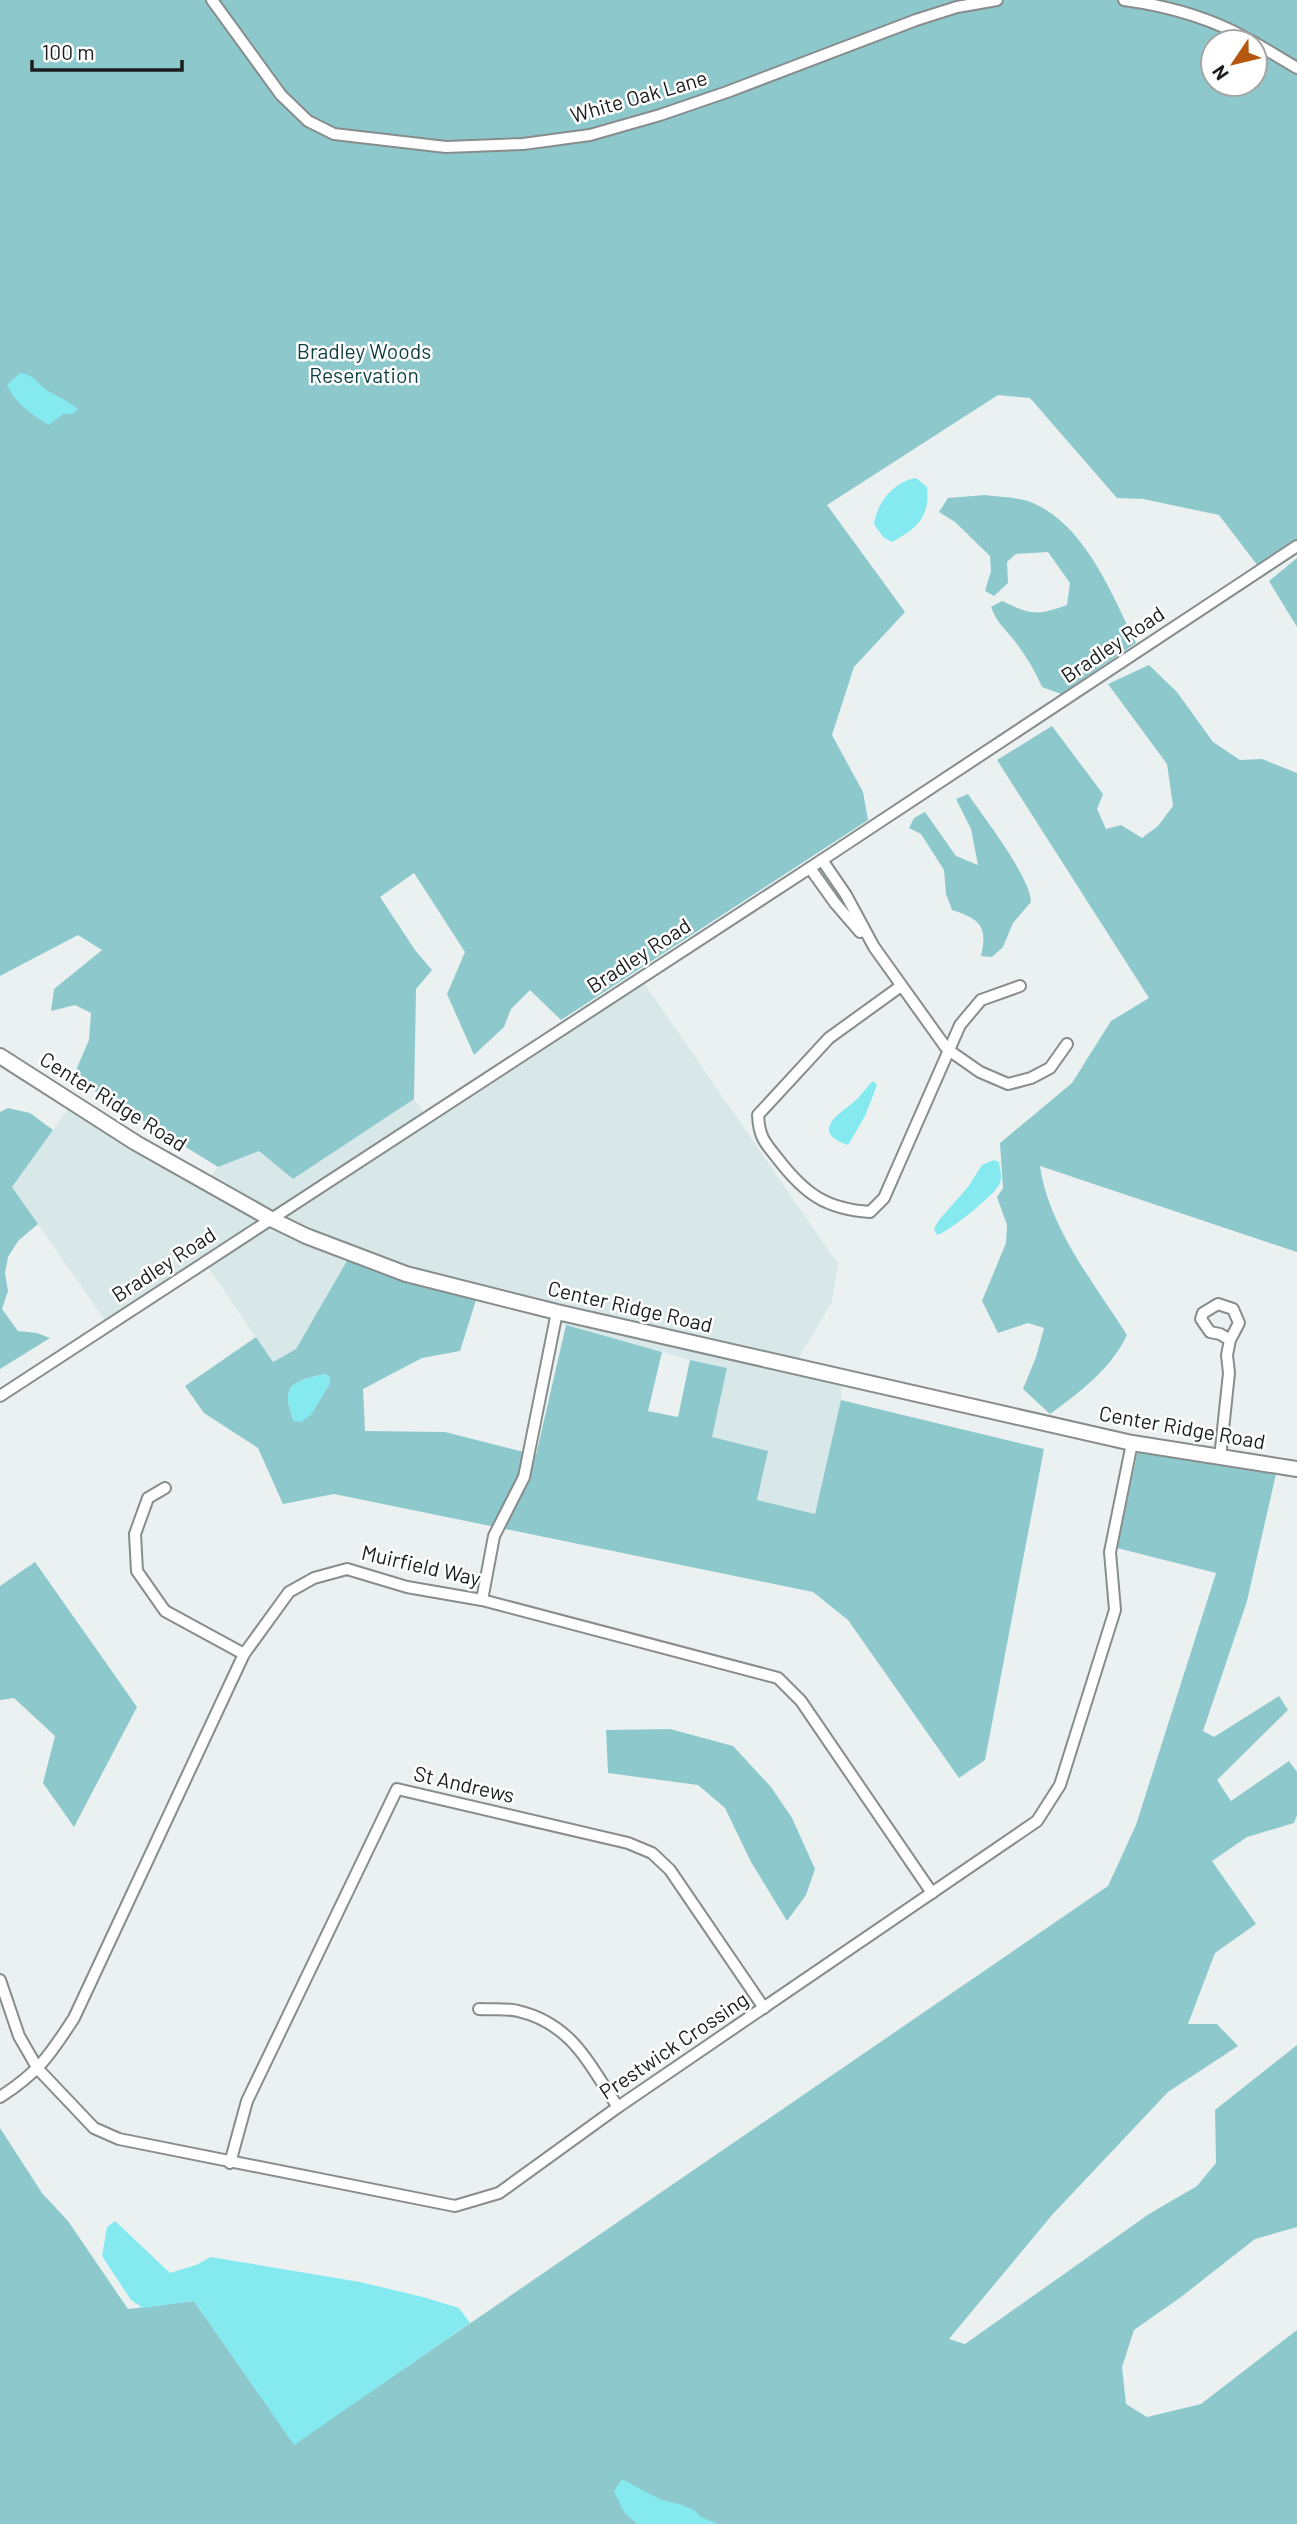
<svg xmlns="http://www.w3.org/2000/svg" width="1297" height="2524" font-family="Barlow,sans-serif">
<rect width="100%" height="100%" fill="#ebf1f1"/>
<path fill="#d8e8e8" d="M644,983l194,281 -6,38 -35,59 46,11 -2,28 -26,114 -59,-14 -44,-63 15,-69 -37,-8 -124,-35 -218,-66 -52,90 -23,13 -66,-96 -96,63 -99,-142 56,-78 134,77 16,-19 41,-16 34,28 121,-80 17,22z"/>
<g fill="#8dc9cc" fill-rule="evenodd">
<path d="M0,0h1297v546l-36,24 -42,-55 -76,-16 -26,-1 -87,-100 -32,-3 -171,110 78,107 -51,55 -22,68 31,57 5,28 -307,200 -31,-30 -19,19 -7,18 -30,28 -27,-61 18,-42 -51,-79 -34,24 35,53 17,20 -16,19 -2,110 -121,80 -34,-28 -41,16 -145,-90 16,-37 2,-27 -16,-8 -24,6 3,-22 48,-39 -24,-15 -78,41zM1213,42h42v42h-42z"/>
<path d="M985,495c15,2 34,2 48,8 53,23 79,92 103,140l-75,51 -19,-7c-8,-18 -17,-33 -29,-48 -9,-11 -17,-18 -22,-32l11,-6c30,14 34,15 65,4l3,-22 -22,-31 -32,2 -9,8 1,21 -14,13 -9,-5 6,-20 -1,-15 -35,-34 -16,-10 9,-14z"/>
<path d="M1297,558v69l-28,-46z"/>
<path d="M1149,665l28,27 36,50 27,18 22,-1 35,14v479l-257,-86c9,62 54,117 87,169 -17,35 -46,56 -77,79l-27,-25 13,-32 8,-29 -16,-5 -30,10 -16,-32 24,-58 1,-18 -10,-28 6,-9 -3,-45 72,-60 39,-62 38,-23 -152,-238 55,-34 51,68 -6,15 9,20 15,-4 21,13 16,-12 15,-20 -6,-42 -59,-80z"/>
<path d="M968,794c16,24 62,82 63,108l-18,21 -10,24 -11,10 -11,-1c7,-30 -1,-37 -29,-46l-6,-16 -2,-24 -23,-36 -12,-6 5,-10 11,-6 31,44 22,9 -7,-36 -15,-30z"/>
<path d="M8,1108l22,5 23,17 -41,57 26,37 -20,17 -10,16 -3,16 3,18 -6,18 16,22 19,2 13,5 -50,31v-257z"/>
<path d="M348,1259l129,38 -17,54 -38,7 -59,31 2,42 80,1 91,23 30,-130 96,27 -14,59 30,6 12,-57 37,8 -15,69 56,14 -11,49 58,14 26,-114 203,49 -59,311 -26,18 -111,-158 -35,-28 -479,-98 -51,10 -25,-56 -54,-35 -19,-27 71,-49 17,25 23,-13zM326,1374l4,9 -19,31 -17,7c-15,-36 0,-41 32,-47z"/>
<path d="M1138,1450l138,24 -29,127 -44,130 11,6 65,-41 9,14 -71,70 14,21 58,-40 8,11v43l-3,8 -47,14 -35,24 44,63 -41,29 -27,71h29l21,22 -70,46 -116,123 -103,124 16,5 184,-130 48,-28 19,-23 -1,-53 82,-65v182l-42,12 -74,58 -47,33 -12,37 4,37 21,13 54,-13 96,-74v194h-1297v-396l42,65 26,28 60,88 66,-8 100,143 814,-558 28,-61 80,-252 -99,-25z"/>
<path d="M35,1562l102,145 -63,120 -31,-44 12,-47 -41,-38 -14,2v-114z"/>
<path d="M670,1729l63,17 38,41 21,31 23,51 -9,26 -19,26 -36,-59 -26,-54 -27,-23 -90,-12 -2,-43z"/>
</g>
<g fill="#84eaef">
<path d="M20,373c17,3 16,10 28,18 10,6 20,10 30,18l-6,5h-9l-14,11c-18,-11 -32,-20 -42,-40z"/>
<path d="M916,478l11,9c3,31 -10,41 -35,55l-9,-5 -9,-13c3,-21 19,-42 42,-46z"/>
<path d="M873,1081l4,4 -12,31 -17,29c-37,-13 -12,-29 7,-44 7,-6 11,-14 18,-20z"/>
<path d="M994,1160l5,2c1,7 4,17 0,23 -6,11 -50,47 -62,50l-3,-6 5,-9 29,-33 14,-22z"/>
<path d="M326,1374l4,3v6l-19,32 -10,7 -7,-1c-16,-37 1,-41 32,-47z"/>
<path d="M115,2221l55,52 26,-8 15,-8 149,25 63,15 36,11 11,15 -176,122 -100,-144 -51,7 -12,-8 -29,-44 5,-29z"/>
<path d="M622,2479l39,21 18,4 15,6 7,7 17,7h-81l-13,-12 -10,-21z"/>
</g>
<g fill="none" stroke-linecap="round" stroke-linejoin="round">
<g stroke="#878c8c" stroke-width="14">
<g id="minor">
<path d="M212,0l69,95 27,26 26,13 112,13 77,-3 67,-9 70,-20 67,-23 189,-72 41,-13 40,-7"/>
<path d="M1124,0c45,6 90,19 129,42"/>
<path d="M1255,43l42,25"/>
<path d="M822,860l24,35 28,52 73,102 33,23 28,12 23,-6 19,-10 17,-24"/>
<path d="M810,868l25,35 25,29"/>
<path d="M901,986l-72,52 -71,77c1,22 7,28 20,44 27,35 48,50 92,53l14,-14 76,-173 21,-25 39,-14"/>
<path d="M0,1396l822,-536 475,-314"/>
<path d="M1220,1458l9,-85 -2,-18 3,-15 9,-17 -6,-14 -15,-5 -15,9 -2,6 9,13 10,2 10,6"/>
<path d="M165,1488l-17,10 -13,36 2,37 28,40 79,43"/>
<path d="M482,1600l12,-64 30,-59 33,-165"/>
<path d="M0,1980l19,56 19,33 56,59 25,11 336,67 44,-13 119,-86 419,-286 23,-36 55,-175 -5,-58 22,-109"/>
<path d="M479,2009c13,1 27,-1 39,2 55,13 71,54 100,96"/>
<path d="M0,2097c38,-24 50,-42 74,-79l170,-364 45,-62 25,-14 33,-9 60,18 75,13 296,78 23,23 131,192"/>
<path d="M230,2163l17,-62 150,-312 231,54 24,10 18,17 94,138"/>
</g>
</g>
<g stroke="#878c8c" stroke-width="18">
<path id="major" d="M0,1056l136,87 135,76 35,17 100,38 151,38 575,131 165,26"/>
</g>
<use href="#minor" stroke="#fff" stroke-width="10"/>
<use href="#major" stroke="#fff" stroke-width="14"/>
</g>
<g text-anchor="middle" stroke-width="5" stroke-linejoin="round" paint-order="stroke">
<g font-size="21" fill="#1b1d1d" stroke="#fff">
<text transform="translate(639 97) rotate(-16)" y="7">White Oak Lane</text>
<text transform="translate(1113 645) rotate(-34)" y="7">Bradley Road</text>
<text transform="translate(639 956) rotate(-33)" y="7">Bradley Road</text>
<text transform="translate(113 1102) rotate(32)" y="7">Center Ridge Road</text>
<text transform="translate(164 1265) rotate(-33)" y="7">Bradley Road</text>
<text transform="translate(630 1307) rotate(13)" y="7">Center Ridge Road</text>
<text transform="translate(1182 1428) rotate(10)" y="7">Center Ridge Road</text>
<text transform="translate(421 1566) rotate(13)" y="7">Muirfield Way</text>
<text transform="translate(464 1785) rotate(13)" y="7">St Andrews</text>
<text transform="translate(674 2046) rotate(-34)" y="7">Prestwick Crossing</text>
</g>
<g font-size="21" fill="#0c3e40" stroke="#fff">
<text x="364" y="359">Bradley Woods<tspan x="364" dy="24">Reservation</tspan></text>
</g>
</g>
<g transform="translate(1234 63) rotate(235)"><circle r="33" fill="#ffffff" stroke="#a4a5a5" stroke-width="2"/>
<path d="M0-5L12 26L0 18L-12 26Z" fill="#b6570f"/>
<text y="-10" font-size="19" font-weight="bold" text-anchor="middle" fill="#1b1d1d">N</text>
</g>
<path d="M32 60v10h150v-10" fill="none" stroke="#1b1d1d" stroke-width="3.5"/>
<text x="42" y="60" font-size="21" fill="#1b1d1d" stroke="#ffffff" stroke-width="5" paint-order="stroke">100 m</text>
</svg>
